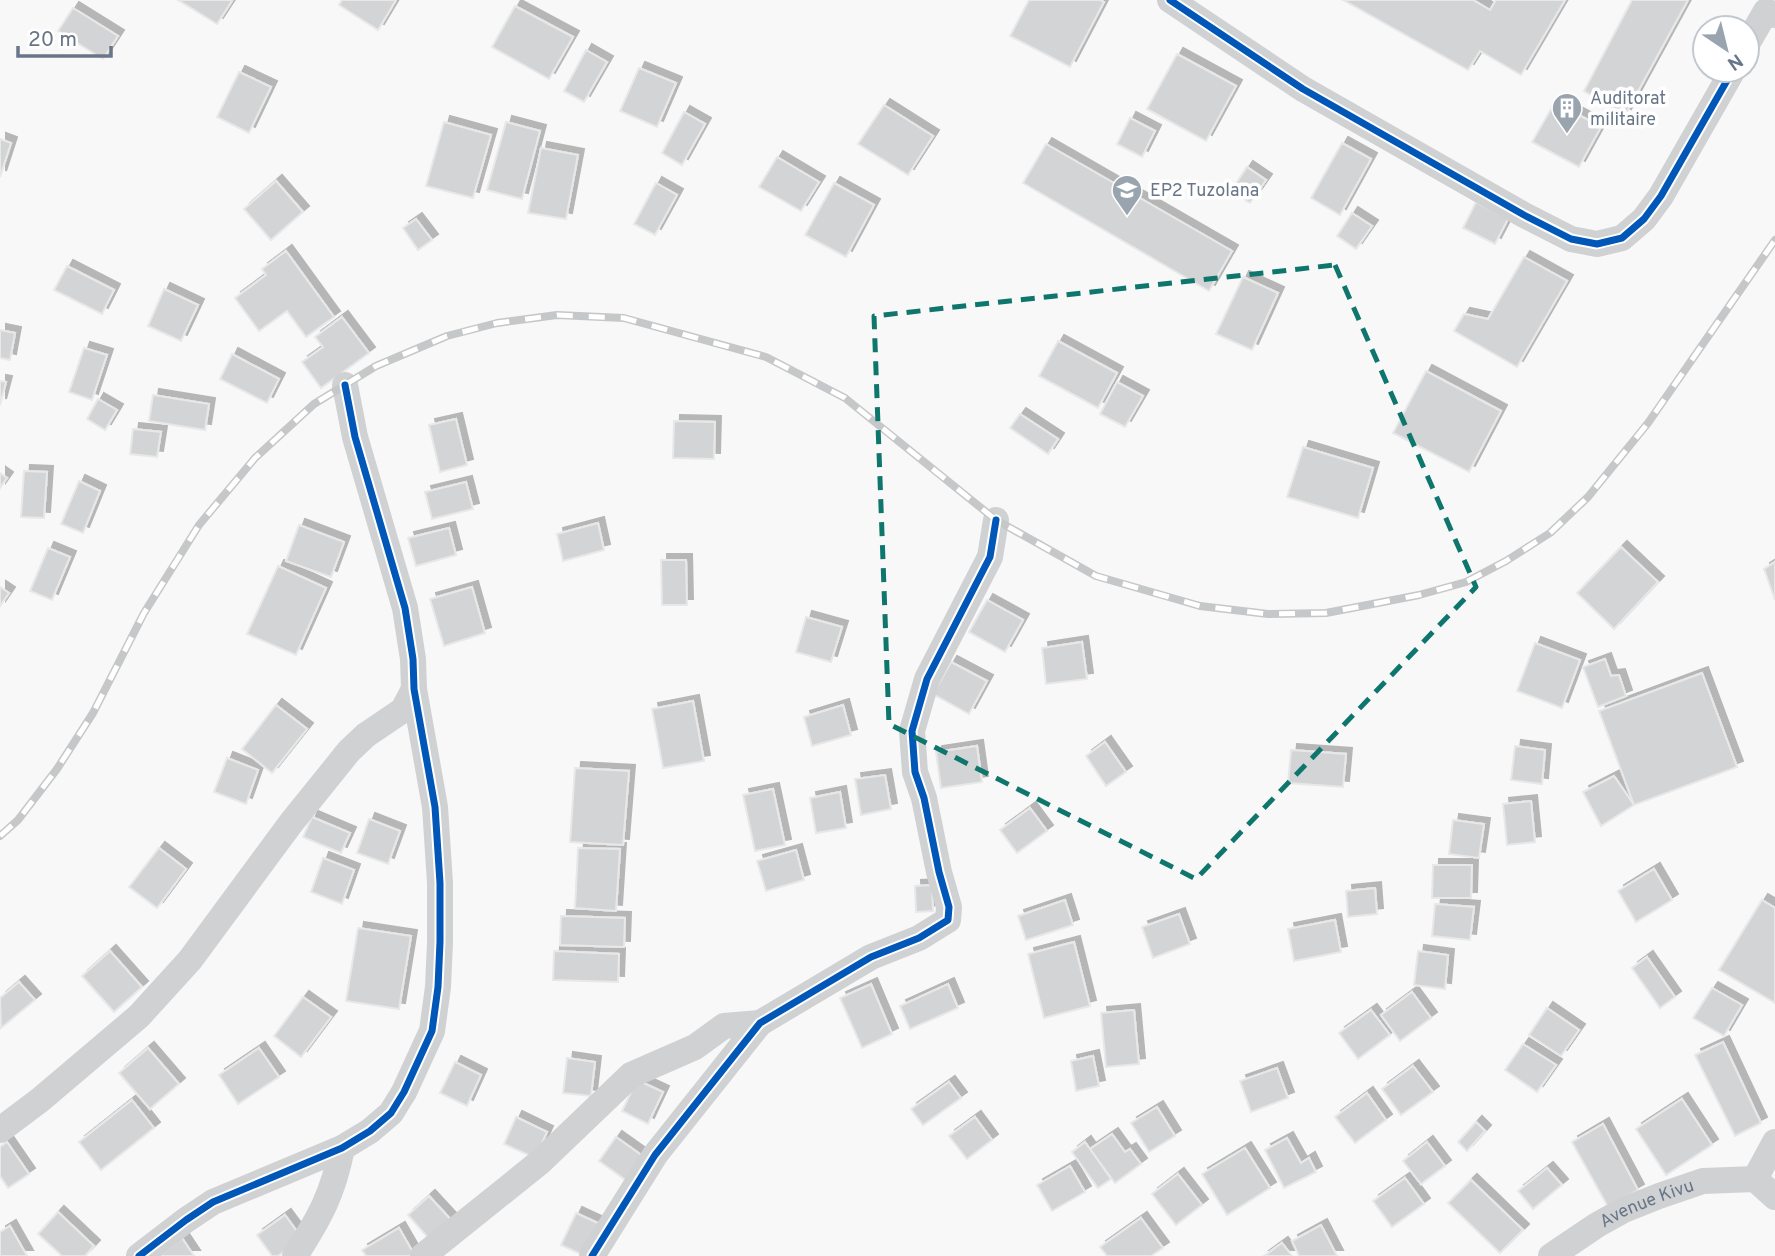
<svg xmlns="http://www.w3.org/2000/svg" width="1775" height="1256" font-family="Overpass,sans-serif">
<defs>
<filter id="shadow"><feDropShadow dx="6" dy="-6" stdDeviation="0" flood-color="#0004"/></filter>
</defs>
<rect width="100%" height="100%" fill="#f8f8f8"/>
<g fill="#d3d4d5" stroke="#e8e8e8" stroke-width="2" filter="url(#shadow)">
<path d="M178,0h52l2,1 -15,23z"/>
<path d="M342,0h54l-18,30 -39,-25z"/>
<path d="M1029,0h71l4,2 -34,65 -60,-31z"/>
<path d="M1343,0h130l17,10 6,-10h69l-44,75 -41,-24 -12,19z"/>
<path d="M1632,0h56l-63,115 -41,-24z"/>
<path d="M515,6l58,31 -24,42 -57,-32z"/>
<path d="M73,8l45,28 -15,23 -45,-28z"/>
<path d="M586,50l21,12 -23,40 -20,-11z"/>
<path d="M1177,54l59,32 -30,55 -59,-32z"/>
<path d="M639,68l37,15 -19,44 -37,-16z"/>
<path d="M239,72l32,15 -22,46 -32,-16z"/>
<path d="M1555,102l46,25 -22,40 -47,-25z"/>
<path d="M884,105l49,31 -25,39 -50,-31z"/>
<path d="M684,112l21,12 -23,41 -20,-12z"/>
<path d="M1130,118l25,13 -13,26 -25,-13z"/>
<path d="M444,122l47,13 -18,63 -47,-12z"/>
<path d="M506,122l34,9 -18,68 -35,-9z"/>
<path d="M0,139l11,4 -11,34z"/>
<path d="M1342,143l29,16 -31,56 -29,-17z"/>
<path d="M1046,144l186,107 -23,40 -186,-108z"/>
<path d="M541,148l37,7 -12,64 -38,-6z"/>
<path d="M777,157l42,25 -18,29 -42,-24z"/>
<path d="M1247,167l19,13 -16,23 -19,-12z"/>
<path d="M276,181l27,31 -32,28 -27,-31z"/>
<path d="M656,183l21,12 -22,40 -21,-11z"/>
<path d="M834,183l40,22 -28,52 -41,-22z"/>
<path d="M1476,202l32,17 -13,25 -32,-16z"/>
<path d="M1352,213l20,13 -16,23 -19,-13z"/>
<path d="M416,219l16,21 -14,10 -15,-22z"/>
<path d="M286,251l48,66 -28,20 -19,-26 -28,20 -24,-33 31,-23 -4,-6z"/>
<path d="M1524,257l43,24 -50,86 -63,-36 10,-17 24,5z"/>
<path d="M67,266l47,24 -12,24 -48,-24z"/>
<path d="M1243,277l35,16 -26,57 -36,-16z"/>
<path d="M164,289l34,16 -17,36 -33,-15z"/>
<path d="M342,317l27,36 -48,35 -19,-26 21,-15 -8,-10z"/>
<path d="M0,330l15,3 -5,27 -10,-2z"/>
<path d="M1058,341l59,32 -19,35 -59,-32z"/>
<path d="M84,348l23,7 -15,45 -23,-8z"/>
<path d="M232,354l47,25 -12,24 -47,-24z"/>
<path d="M1426,371l75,40 -32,61 -76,-39z"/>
<path d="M0,381l6,1 -6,23z"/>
<path d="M1117,382l26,14 -18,31 -25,-13z"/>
<path d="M153,395l56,9 -4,26 -56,-9z"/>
<path d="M98,399l19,11 -12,20 -18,-11z"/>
<path d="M1020,414l38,25 -10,15 -38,-26z"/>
<path d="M456,419l11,46 -27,7 -11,-47z"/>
<path d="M674,421l41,1 -1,37 -41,-1z"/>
<path d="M133,429l28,3 -4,25 -27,-3z"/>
<path d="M1303,447l70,21 -15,50 -71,-21z"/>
<path d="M24,471l23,1 -3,46 -23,-1z"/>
<path d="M0,473l7,5 -7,10z"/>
<path d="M79,481l21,10 -17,42 -22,-9z"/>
<path d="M466,482l7,27 -41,10 -7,-27z"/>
<path d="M598,523l6,27 -41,11 -6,-27z"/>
<path d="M299,525l45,17 -13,35 -45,-16z"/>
<path d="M449,528l7,27 -40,11 -8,-28z"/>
<path d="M1621,547l37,35 -44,47 -37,-36z"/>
<path d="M48,548l22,9 -18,43 -22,-9z"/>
<path d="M661,560h25l1,45h-25z"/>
<path d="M1775,562v38l-11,-31z"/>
<path d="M278,566l48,22 -30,67 -49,-21z"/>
<path d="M0,587l9,6 -9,13z"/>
<path d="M472,587l13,46 -41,13 -14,-47z"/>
<path d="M987,600l36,20 -18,32 -36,-20z"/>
<path d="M806,617l36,10 -11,35 -35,-10z"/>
<path d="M1082,642l5,37 -41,5 -4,-36z"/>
<path d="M1535,643l45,17 -18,48 -45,-17z"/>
<path d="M1605,659l6,17 8,-1 7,21 -28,11 -15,-40z"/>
<path d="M951,662l36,19 -18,33 -36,-20z"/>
<path d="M1702,673l35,94 -103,38 -35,-94z"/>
<path d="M693,701l11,60 -41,7 -11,-59z"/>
<path d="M276,705l31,24 -35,44 -30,-24z"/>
<path d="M843,705l8,30 -39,11 -8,-29z"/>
<path d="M1105,742l21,30 -20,14 -20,-30z"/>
<path d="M977,746l5,36 -41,6 -5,-36z"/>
<path d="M1515,746l30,4 -3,34 -31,-4z"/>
<path d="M1291,750l55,4 -3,33 -55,-4z"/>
<path d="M227,758l31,12 -12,34 -32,-12z"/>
<path d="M575,768l54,3 -6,74 -53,-3z"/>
<path d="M885,775l6,34 -30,6 -6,-36z"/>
<path d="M1614,776l20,29 -33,21 -18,-34z"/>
<path d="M773,789l12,56 -30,6 -12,-56z"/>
<path d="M840,792l6,36 -30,5 -6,-35z"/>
<path d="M1531,801l4,41 -28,3 -4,-41z"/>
<path d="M1030,808l17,23 -30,22 -17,-23z"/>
<path d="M312,817l38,16 -9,20 -38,-16z"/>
<path d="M369,819l31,12 -12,33 -31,-11z"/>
<path d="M1453,820l31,4 -5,34 -30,-4z"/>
<path d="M159,848l27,21 -29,39 -28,-21z"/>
<path d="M578,848l42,1 -4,62 -41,-3z"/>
<path d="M796,850l8,30 -38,11 -9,-30z"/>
<path d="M323,858l31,12 -12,34 -31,-12z"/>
<path d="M1433,865h39l-1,33h-39z"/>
<path d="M1654,869l18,31 -36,22 -18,-31z"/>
<path d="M932,885l1,26 -17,1 -1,-26z"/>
<path d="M1375,888l2,26 -29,3 -2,-26z"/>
<path d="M1065,900l8,25 -47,15 -8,-24z"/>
<path d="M1762,900l13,8v95l-56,-33z"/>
<path d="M1435,904l39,3 -4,33 -38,-4z"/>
<path d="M1179,914l11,30 -37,14 -11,-31z"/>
<path d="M561,916l64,2 -1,29 -64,-2z"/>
<path d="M1335,920l6,32 -47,9 -6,-32z"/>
<path d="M358,928l53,8 -12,73 -53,-8z"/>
<path d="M1074,942l16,64 -46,12 -16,-64z"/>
<path d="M110,951l32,36 -28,25 -32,-36z"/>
<path d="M554,951l65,3 -1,28 -65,-2z"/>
<path d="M1418,951l30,4 -3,34 -31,-4z"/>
<path d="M1647,957l28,40 -15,11 -28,-40z"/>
<path d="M19,982l16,18 -34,28 -1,-30z"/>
<path d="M871,984l21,50 -30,14 -22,-50z"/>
<path d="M948,984l10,24 -48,21 -10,-23z"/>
<path d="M1712,988l30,17 -18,31 -31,-18z"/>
<path d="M1412,992l19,26 -31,23 -19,-26z"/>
<path d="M303,997l28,20 -30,40 -27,-21z"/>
<path d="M1547,1008l32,22 -18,26 -32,-21z"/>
<path d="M1134,1010l5,54 -33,3 -5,-54z"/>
<path d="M1371,1010l19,25 -32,24 -19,-26z"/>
<path d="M1723,1042l38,81 -26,13 -40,-81z"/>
<path d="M1523,1044l33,21 -19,27 -32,-22z"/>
<path d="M148,1048l31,36 -29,25 -31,-36z"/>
<path d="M259,1048l20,29 -41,27 -19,-29z"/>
<path d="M1093,1056l6,30 -23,5 -5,-30z"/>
<path d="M567,1058l28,4 -4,34 -28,-3z"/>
<path d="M455,1062l26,13 -14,31 -27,-13z"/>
<path d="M1413,1066l20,26 -32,23 -19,-26z"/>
<path d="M1277,1068l11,30 -37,14 -11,-31z"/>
<path d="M637,1080l26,12 -15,32 -26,-13z"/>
<path d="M949,1082l12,16 -38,27 -12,-16z"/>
<path d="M1367,1093l19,27 -31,23 -20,-26z"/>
<path d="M1682,1099l30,46 -46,30 -30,-46z"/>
<path d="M132,1100l22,28 -53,42 -22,-28z"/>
<path d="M1157,1107l18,29 -26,16 -18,-29z"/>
<path d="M516,1117l31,15 -12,26 -31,-14z"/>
<path d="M975,1117l17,23 -25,19 -18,-23z"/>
<path d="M1476,1122l9,9 -18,20 -9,-9z"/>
<path d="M1603,1124l35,66 -30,17 -36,-65z"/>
<path d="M1112,1134l13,18 5,-3 11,15 -26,19 -25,-34z"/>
<path d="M616,1137l28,20 -17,24 -28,-20z"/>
<path d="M1287,1138l14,25 8,-5 7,14 -32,16 -19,-38z"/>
<path d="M7,1142l22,32 -21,14 -8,-12v-29z"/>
<path d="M1085,1142l26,37 -13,9 -26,-36z"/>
<path d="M1427,1142l18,24 -24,18 -18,-23z"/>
<path d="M1245,1148l25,40 -43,27 -25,-41z"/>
<path d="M1070,1166l15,26 -33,19 -15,-26z"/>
<path d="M1547,1168l15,17 -29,24 -15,-18z"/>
<path d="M1178,1174l24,31 -26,20 -24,-31z"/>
<path d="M1405,1178l19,26 -32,23 -19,-26z"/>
<path d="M1471,1180l52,50 -23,23 -52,-50z"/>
<path d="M429,1196l24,26 -23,18 -22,-25z"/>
<path d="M58,1212l36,34 -9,10h-23l-24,-22z"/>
<path d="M576,1213l26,12 -17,31 -24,-11z"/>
<path d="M285,1215l17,23 -24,18h-6l-15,-21z"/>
<path d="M1141,1218l22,30 -12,8h-44l-7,-9z"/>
<path d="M1321,1225l16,31h-38l-7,-15z"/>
<path d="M10,1226l17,30h-27v-24z"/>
<path d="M399,1228l15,26 -5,2h-43l-4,-6z"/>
<path d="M182,1238l12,18h-35z"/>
<path d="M1282,1243l10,13h-28z"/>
</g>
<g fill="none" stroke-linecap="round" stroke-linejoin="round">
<g stroke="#d0d1d3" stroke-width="26">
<path d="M1170,0l133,89 221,126 47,24 26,5 25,-6 22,-19 17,-23 72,-126"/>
<path d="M1747,44l19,-33 9,4"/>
<path d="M0,1130l40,-30 99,-84 51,-56 101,-137 58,-72 17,-16 37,-25 11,-21"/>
<path d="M1755,1179l20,-37"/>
<path d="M1755,1179l20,18"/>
<path d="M139,1256l47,-36 27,-18 129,-54 28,-17 21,-18 13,-21 28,-61 6,-44 2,-45v-59l-5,-76 -21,-118 -1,-30 -8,-51 -50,-171 -10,-52"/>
<path d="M295,1256c25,-39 38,-62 47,-108"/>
<path d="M423,1256l117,-94 91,-87 64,-28 29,-21 36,-3"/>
<path d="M592,1256l63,-101 105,-132 111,-66 48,-19 29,-18 1,-13 -10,-35 -15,-74 -9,-26 -3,-41 15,-52 63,-122 6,-37"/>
<path id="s1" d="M1551,1256l46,-31 27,-15 35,-14 44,-15 52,-2"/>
</g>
<g stroke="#c6c7c8" stroke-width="8">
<path id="rail" d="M0,836l18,-16 39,-51 36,-56 51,-100 55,-88 56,-67 59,-54 62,-38 71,-30 50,-13 60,-8 67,3 142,39 79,41 151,122 100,56 104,30 68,8 58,-1 93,-18 47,-13 40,-21 44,-28 38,-36 60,-74 127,-183"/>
</g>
<use href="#rail" stroke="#fff" stroke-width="5" stroke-dasharray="16" stroke-linecap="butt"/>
<g stroke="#fff" stroke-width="11">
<g id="cycleway">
<path d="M1170,0l133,89 221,126 47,24 26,5 25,-6 22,-19 17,-23 72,-126"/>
<path d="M139,1256l47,-36 27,-18 129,-54 28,-17 21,-18 13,-21 28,-61 6,-44 2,-45v-59l-5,-76 -21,-118 -1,-30 -8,-51 -50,-171 -10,-52"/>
<path d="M592,1256l63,-101 105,-132 111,-66 48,-19 29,-18 1,-13 -10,-35 -15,-74 -9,-26 -3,-41 15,-52 63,-122 6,-37"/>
</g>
</g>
<use href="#cycleway" stroke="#0057b8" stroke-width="7"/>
</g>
<path fill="none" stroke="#0f766e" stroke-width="5" stroke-dasharray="14 9" stroke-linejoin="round" d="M1335,265l141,322 -280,292 -307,-155 -15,-408z"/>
<defs>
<g id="building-pin" transform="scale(1.575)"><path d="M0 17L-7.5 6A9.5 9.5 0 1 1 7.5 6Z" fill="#9aa4af" stroke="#fff"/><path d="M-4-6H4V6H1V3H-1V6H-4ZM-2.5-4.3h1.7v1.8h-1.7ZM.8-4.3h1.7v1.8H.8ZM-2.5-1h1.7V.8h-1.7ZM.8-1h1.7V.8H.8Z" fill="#fff"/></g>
<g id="school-pin" transform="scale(1.575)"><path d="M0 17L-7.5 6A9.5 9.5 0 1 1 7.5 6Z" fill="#9aa4af" stroke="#fff"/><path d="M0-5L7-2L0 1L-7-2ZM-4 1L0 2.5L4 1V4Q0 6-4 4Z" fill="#fff"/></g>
</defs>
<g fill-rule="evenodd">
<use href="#building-pin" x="1567" y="108"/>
<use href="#school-pin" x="1127" y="190"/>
</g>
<g text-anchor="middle" stroke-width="7" stroke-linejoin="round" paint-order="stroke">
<g font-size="18" fill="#687688" stroke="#fff" text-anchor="start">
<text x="1590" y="104">Auditorat<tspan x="1590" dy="21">militaire</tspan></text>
<text x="1150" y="196">EP2 Tuzolana</text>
</g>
<g font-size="18" fill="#687688" stroke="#fff">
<text dy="6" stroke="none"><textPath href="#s1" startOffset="110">Avenue Kivu</textPath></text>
</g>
</g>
<g transform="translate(1726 49) rotate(145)"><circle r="33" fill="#ffffff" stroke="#c3c8cf" stroke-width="2"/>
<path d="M0-5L12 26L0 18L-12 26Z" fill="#9aa4af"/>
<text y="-10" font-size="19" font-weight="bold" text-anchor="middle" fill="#687688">N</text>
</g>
<path d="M18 46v10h93v-10" fill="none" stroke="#687688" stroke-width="3.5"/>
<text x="28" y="46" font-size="21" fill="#687688" stroke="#ffffff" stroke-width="5" paint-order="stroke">20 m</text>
</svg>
